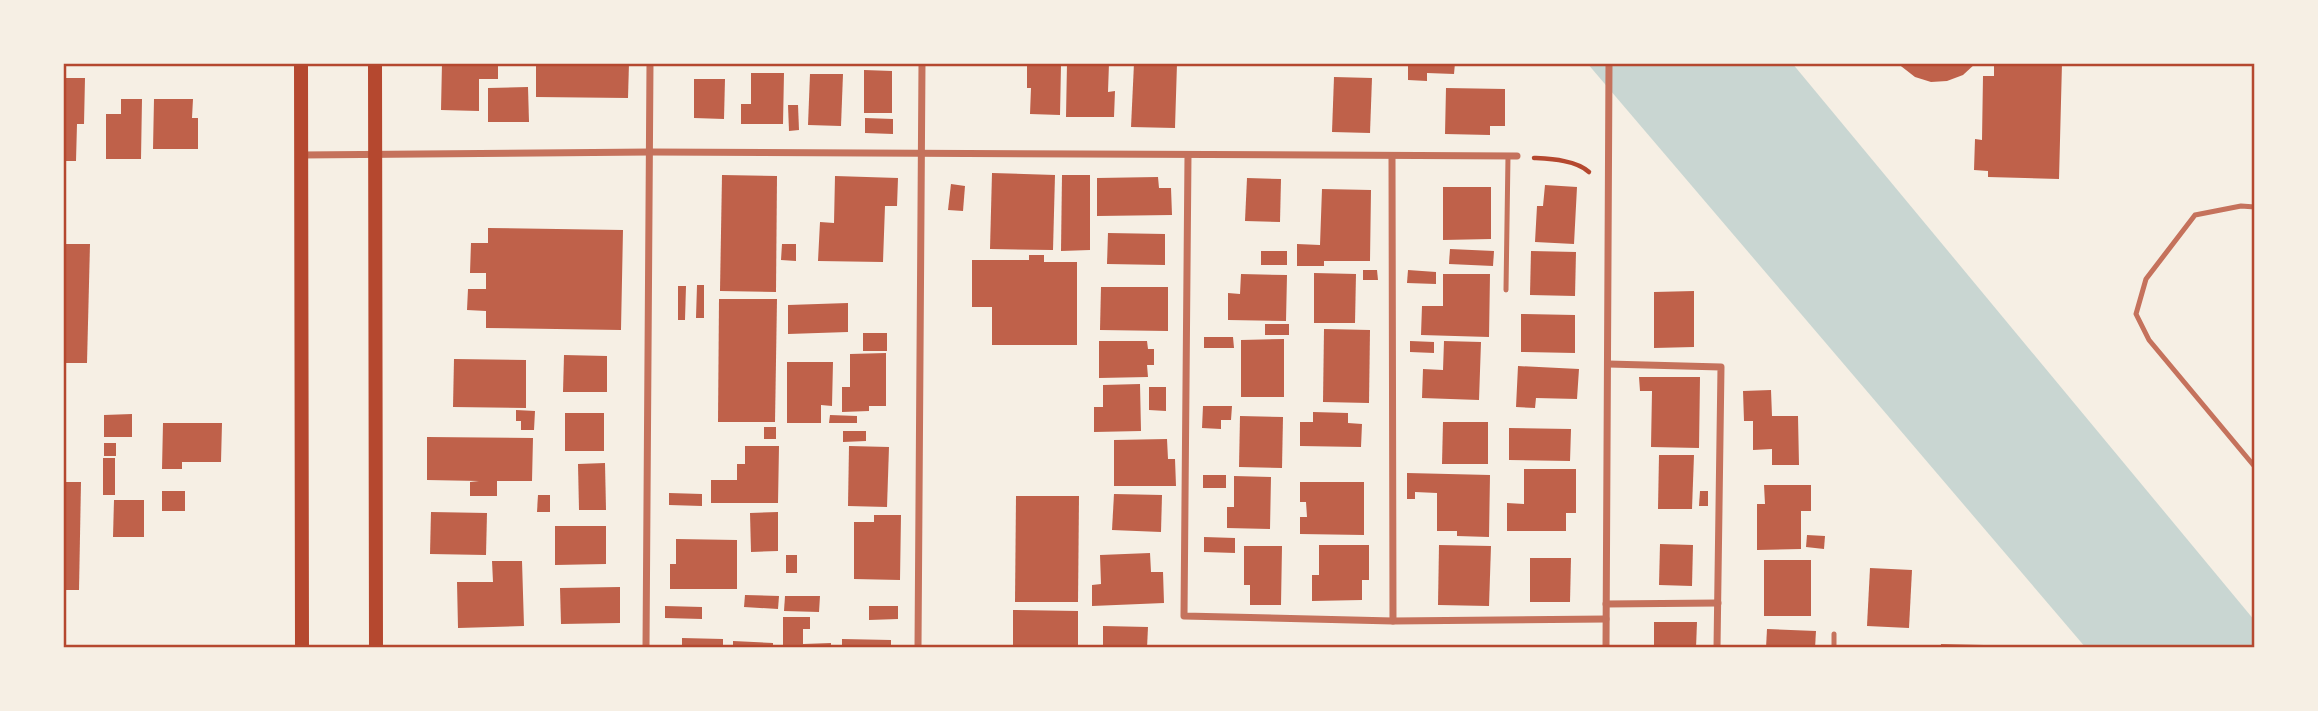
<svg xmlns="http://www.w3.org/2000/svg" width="2318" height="711" font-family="Mulish,sans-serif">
<rect width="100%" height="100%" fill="#f6efe4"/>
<path fill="#c9d6d2" d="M1587,63h205l463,558v27h-169z"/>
<g fill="#bf614a">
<path d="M442,63h56v16h-19v32l-38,-1z"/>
<path d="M536,63h93l-1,35 -92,-1z"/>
<path d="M1067,63h42l-1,29 7,-1 -1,26h-48z"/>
<path d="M1134,63h43l-2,65 -44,-1z"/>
<path d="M1408,63h47l-1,11 -27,-1v8l-19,-1z"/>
<path d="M1897,63h79l-13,12 -16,6 -16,1 -16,-5z"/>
<path d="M1994,63h68l-3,116 -71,-2v-6l-14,-1 1,-31 7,1 1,-64h11z"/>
<path d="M1027,64l34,1 -1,50 -30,-1 1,-26h-4z"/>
<path d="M864,70l28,1v42h-28z"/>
<path d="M751,73h33l-1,51h-42v-20h10z"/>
<path d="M810,74h33l-2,52 -33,-1z"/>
<path d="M1334,77l38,1 -2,55 -38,-1z"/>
<path d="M63,78h22l-1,46h-7l-1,37h-13z"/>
<path d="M694,79h31l-1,40 -30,-1z"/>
<path d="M528,87l1,35h-41v-34z"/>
<path d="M1446,88l59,1v37h-15v9l-45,-1z"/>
<path d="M121,99h21l-1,60h-35v-45h15z"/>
<path d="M154,99h39l-1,19h6v31h-45z"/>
<path d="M788,105h10l1,25 -10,1z"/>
<path d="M865,118l28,1v15l-28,-1z"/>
<path d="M992,173l63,2 -2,75 -63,-1z"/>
<path d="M722,175l55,1 -1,116 -56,-1z"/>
<path d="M1062,175h28v75l-29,1z"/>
<path d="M835,176l63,2 -1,28h-12l-2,56 -65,-1 2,-39 14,1z"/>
<path d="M1158,177l1,11h12l1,27 -75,1v-38z"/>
<path d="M1247,178l34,1 -1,43 -35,-1z"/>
<path d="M951,184l14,2 -2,25 -15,-1z"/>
<path d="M1545,185l32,2 -3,57 -39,-2 2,-36h6z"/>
<path d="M1443,187h48v52l-48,1z"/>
<path d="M1322,189l49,1 -1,71h-46v5h-27v-22l23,1z"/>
<path d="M488,228l135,2 -2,100 -135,-2v-17l-19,-1 1,-21h18v-16h-16l1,-30h17z"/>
<path d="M1108,233l57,1v31l-58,-1z"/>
<path d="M63,244h27l-3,119h-24z"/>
<path d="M782,244h14v17l-15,-1z"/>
<path d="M1450,249l44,2 -1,15 -44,-2z"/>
<rect x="1261" y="251" width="26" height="14"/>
<path d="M1531,251l45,1 -1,44 -45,-1z"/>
<path d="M1029,255h15v7h33v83h-85v-38h-20v-47h57z"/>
<path d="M1363,270h14l1,10h-15z"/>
<path d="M1408,270l28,2v12l-29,-1z"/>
<path d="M1314,273l42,1 -1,49h-41z"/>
<path d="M1241,274l46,1 -1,46 -58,-1v-27l12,1z"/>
<path d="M1443,274h47l-1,63 -68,-2 1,-29h21z"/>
<path d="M697,285h7v33h-8z"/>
<path d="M678,286h8l-1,34h-7z"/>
<path d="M1101,287h67v44l-68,-1z"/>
<path d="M1694,291v56l-40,1v-56z"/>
<path d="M719,299h58l-2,123h-57z"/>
<path d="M848,303v29l-60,2v-29z"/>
<path d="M1521,314l54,1v38l-54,-1z"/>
<rect x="1265" y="324" width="24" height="11"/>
<path d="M1324,329l46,1 -1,73 -46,-1z"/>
<rect x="863" y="333" width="24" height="18"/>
<path d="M1204,337h29l1,11h-30z"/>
<path d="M1284,339v58h-43v-57z"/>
<path d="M1099,341h48l1,8h6v16h-7l1,12 -49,1z"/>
<path d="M1410,341l24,1v11l-24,-1z"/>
<path d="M1444,341l37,1 -2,58 -57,-2 1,-29 20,1z"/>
<path d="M886,353v53h-17v5l-27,1v-25h8v-33z"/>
<path d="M564,355l43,1v36h-44z"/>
<path d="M454,359l72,1v48l-73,-1z"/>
<path d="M787,362h46l-1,44 -11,-1v18h-34z"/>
<path d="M1518,366l61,3 -2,30 -41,-1 -1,10 -19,-1z"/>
<path d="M1639,377h61l-1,71 -48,-1 1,-56h-12z"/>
<path d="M1140,384l1,47 -47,1v-25h9v-22z"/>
<path d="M1149,387h17v24l-17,-1z"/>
<path d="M1771,390l1,26h26l1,49h-27v-16l-19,1v-29h-9l-1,-30z"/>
<path d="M1203,406h29l-1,14h-10v9l-19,-1z"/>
<path d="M516,410l19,1 -1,19h-13v-9h-5z"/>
<path d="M1313,412l35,1v10l14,1 -1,23 -61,-1v-24h13z"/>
<rect x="565" y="413" width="39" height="38"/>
<path d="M132,414v23h-28v-22z"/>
<path d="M830,415l27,1v7h-28z"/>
<path d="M1240,416l43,1 -1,51 -43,-1z"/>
<path d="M1443,422h45v42h-46z"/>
<path d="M163,423h59l-1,39h-39v7h-20z"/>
<rect x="764" y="427" width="12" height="12"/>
<path d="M1509,428l62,1 -1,32 -61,-1z"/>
<path d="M843,431h23v10l-23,1z"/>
<path d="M427,437l106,1 -1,43h-35v15h-27v-14l9,-1 -52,-1z"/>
<path d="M1167,439l1,20h7l1,27h-62v-46z"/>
<rect x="104" y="443" width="12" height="13"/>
<path d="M745,446h34l-1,57h-67v-23h26v-16h8z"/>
<path d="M849,446l40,1 -2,60 -39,-1z"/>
<path d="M1659,455h35l-2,54h-34z"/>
<rect x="103" y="458" width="12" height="37"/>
<path d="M605,463l1,47h-27l-1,-46z"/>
<path d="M1524,469h52v44h-10v18h-59v-28l17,1z"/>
<path d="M1407,473l83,2 -1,62 -32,-1v-5h-20v-38l-22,-1v7h-8z"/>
<rect x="1203" y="475" width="23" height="13"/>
<path d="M1234,476l37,1 -1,52 -43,-1v-21h7z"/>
<path d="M63,482h18l-2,108h-16z"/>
<path d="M1300,482h64v53l-64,-1v-17h7l-1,-15h-6z"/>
<path d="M1764,485h47v26h-10v38l-44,1v-46h8z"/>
<rect x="162" y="491" width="23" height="20"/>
<path d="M1700,491h8v15h-9z"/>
<path d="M669,493l33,1v12l-33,-1z"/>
<path d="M1114,494l48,1 -1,37 -49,-2z"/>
<path d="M538,495h12v17h-13z"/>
<path d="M1016,496h63l-1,106h-63z"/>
<path d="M114,500h30v37h-31z"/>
<path d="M431,512l56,1 -1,42 -56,-1z"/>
<path d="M778,512v39l-27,1 -1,-39z"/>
<path d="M874,515h27l-1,65 -46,-1v-57h20z"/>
<path d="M555,526h51v38l-51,1z"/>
<path d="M1807,535l18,1 -1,13 -18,-2z"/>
<path d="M1204,537l31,1v15l-31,-1z"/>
<path d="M676,539l61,1v49h-67v-25h6z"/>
<path d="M1660,544l33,1 -1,41 -33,-1z"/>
<path d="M1319,545h50v35h-7v20l-50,1v-26h7z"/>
<path d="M1439,545l52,1 -2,60 -51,-1z"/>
<path d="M1244,546h38l-1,59h-31v-20h-6z"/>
<path d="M1150,553l1,19h12l1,31 -72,3v-21l9,-1 -1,-29z"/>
<rect x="786" y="555" width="11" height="18"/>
<path d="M1530,558h41l-1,44h-40z"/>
<rect x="1764" y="560" width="47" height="56"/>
<path d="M492,561h30l2,65 -66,2 -1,-46h36z"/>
<path d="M1870,568l42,2 -3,58 -42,-2z"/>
<path d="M620,587v36l-59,1 -1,-36z"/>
<path d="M745,595l34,1 -1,13 -34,-2z"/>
<path d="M785,596h35l-1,16 -35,-1z"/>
<path d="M665,606l37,1v12l-37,-1z"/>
<path d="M869,606h29v13l-29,1z"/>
<path d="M1013,610l65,1v37h-65z"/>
<path d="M783,617h27v12h-7v15l28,-1v5l-48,-2z"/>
<path d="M1654,622h43l-1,26h-42z"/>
<path d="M1103,626l45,1 -1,21h-44z"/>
<path d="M1767,629l49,2 -1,17h-49z"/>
<path d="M682,638l41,1v9h-41z"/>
<path d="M842,639l49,1v8h-49z"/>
<path d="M733,641l40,2v5h-40z"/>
<path d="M1941,644l43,1 -1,3h-42z"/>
</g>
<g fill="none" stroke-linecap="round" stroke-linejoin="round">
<path stroke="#b5482f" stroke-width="4.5" d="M1534,158c17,1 42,2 55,14"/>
<g stroke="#c5725c" stroke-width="5">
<path d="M2255,207l-14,-1 -46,9 -49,64 -10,35 13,26 106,127"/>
<path d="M1506,290l2,-134"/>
<path d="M1834,634v14"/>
</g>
<g stroke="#c5725c" stroke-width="7">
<path d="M302,155l348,-3 867,4"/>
<path d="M1188,155l-4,461 209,5 213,-2"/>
<path d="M1392,157l1,464"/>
<path d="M1608,364l113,3 -4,281"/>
<path d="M1606,604l112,-1"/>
<path d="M646,648l4,-585"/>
<path d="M918,648l4,-585"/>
<path d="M1606,648l3,-585"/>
</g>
<g stroke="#b5482f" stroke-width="14">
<path d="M301,63l1,585"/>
<path d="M375,63l1,585"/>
</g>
</g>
<rect width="2318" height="711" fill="none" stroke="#f6efe4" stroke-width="130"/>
<rect x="65" y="65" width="2188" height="581" fill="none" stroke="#b5482f" stroke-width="2.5"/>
</svg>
